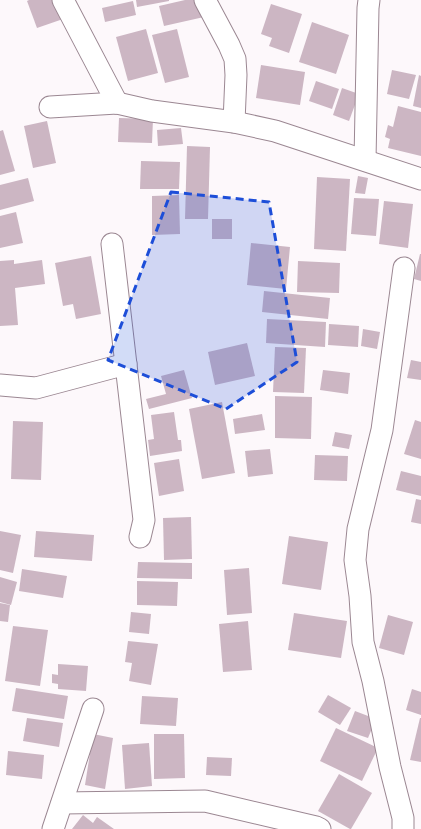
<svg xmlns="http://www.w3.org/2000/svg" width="421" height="829" font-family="Barlow,sans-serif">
<rect width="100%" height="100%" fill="#fdf8fb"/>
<g fill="#ccb6c3">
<path d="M29,0h27l7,19 -26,9 -10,-27z"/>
<path d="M136,0h33v1l-32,6z"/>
<path d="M185,0h16l3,17 -40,9 -5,-20z"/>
<path d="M133,1l3,14 -31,7 -3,-14z"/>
<path d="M271,4l31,10 -13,39 -20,-7 3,-8 -11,-4z"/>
<path d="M312,22l37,13 -13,39 -37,-12z"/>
<path d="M146,29l12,44 -30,8 -12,-44z"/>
<path d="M177,29l12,48 -24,6 -13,-48z"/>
<path d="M261,65l44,7 -5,33 -44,-7z"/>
<path d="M392,70l24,5 -7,24 -22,-5z"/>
<path d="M419,75l2,1v32l-8,-2z"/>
<path d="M316,81l23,8 -7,20 -23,-8z"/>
<path d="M342,88l17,6 -10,27 -16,-6z"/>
<path d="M398,106l23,6v44l-33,-8 2,-9 -5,-2 3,-12 5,2z"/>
<path d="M119,118l34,1 -1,24 -34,-1z"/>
<path d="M47,121l9,42 -23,5 -9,-42z"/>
<path d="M181,128l2,16 -25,2 -1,-16z"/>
<path d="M3,130l12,41 -15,4v-44z"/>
<path d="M187,146l23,1 -2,72h-23z"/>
<path d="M141,161l39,1 -1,27h-39z"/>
<path d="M358,176l10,2 -3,16 -10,-1z"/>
<path d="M317,177l33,2 -4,72 -32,-2z"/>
<path d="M28,178l6,23 -34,9v-25z"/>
<path d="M179,195l1,39 -28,1v-39z"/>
<path d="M354,198l25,1 -3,37 -25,-2z"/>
<path d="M384,201l29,3 -5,44 -29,-4z"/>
<path d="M16,212l7,31 -23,5v-32z"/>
<rect x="212" y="219" width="20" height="20"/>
<path d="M251,243l39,4 -4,42 -39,-4z"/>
<path d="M420,254h1v27l-7,-2z"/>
<path d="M91,256l10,58 -25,5 -3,-15 -10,2 -8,-43z"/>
<path d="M14,260v4l28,-4 3,24 -30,4 3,37 -18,1v-65z"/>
<path d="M298,261l42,2 -1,30 -42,-1z"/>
<path d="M264,291l66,7 -2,21 -66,-7z"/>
<path d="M267,319l59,3 -1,25 -59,-4z"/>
<path d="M329,324l30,2 -1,21 -30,-2z"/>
<path d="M363,329l17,3 -3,17 -16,-3z"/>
<path d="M247,343l8,33 -40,9 -7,-33z"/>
<path d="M275,347l31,1 -2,45 -31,-1z"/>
<path d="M411,360l10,2v18l-14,-2z"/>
<path d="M184,370l8,28 -43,11 -3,-10 20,-5 -5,-18z"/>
<path d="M323,370l27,3 -2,21 -28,-4z"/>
<path d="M275,396l37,1 -1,42 -36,-1z"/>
<path d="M222,402l13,71 -33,6 -13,-70z"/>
<path d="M174,412l4,28h3l1,11 -32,5 -2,-16 6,-1 -3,-24z"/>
<path d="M262,414l3,16 -30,4 -2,-15z"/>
<path d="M415,420l6,2v37l-17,-5z"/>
<path d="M13,421l30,1 -2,58 -30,-1z"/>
<path d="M335,432l17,3 -3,14 -17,-3z"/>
<path d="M270,449l3,25 -25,3 -3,-26z"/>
<path d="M315,455l33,1 -1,25 -33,-1z"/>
<path d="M179,459l5,32 -25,5 -5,-33z"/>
<path d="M401,471l20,5v20l-25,-6z"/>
<path d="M416,499l5,1v24l-10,-2z"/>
<path d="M191,517l1,42 -28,1 -1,-42z"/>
<path d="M0,531l21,4 -8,38 -13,-3z"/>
<path d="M36,531l58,4 -2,26 -58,-4z"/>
<path d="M289,536l39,6 -7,48 -39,-6z"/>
<path d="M138,562l54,1v16l-55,-1z"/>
<path d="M249,568l3,45 -25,2 -3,-45z"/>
<path d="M22,569l45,7 -4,22 -44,-7z"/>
<path d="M0,577l17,5 -6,23 -11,-3z"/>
<path d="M137,581l41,1 -1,24 -40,-1z"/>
<path d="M0,603l10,2 -2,17 -8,-1z"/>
<path d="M131,612l20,2 -2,20 -20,-2z"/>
<path d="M294,613l53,8 -6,37 -53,-8z"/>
<path d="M388,615l25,7 -9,33 -25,-7z"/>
<path d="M248,621l4,49 -29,2 -4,-48z"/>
<path d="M13,626l35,4 -8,56 -35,-5z"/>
<path d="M128,641l30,3 -7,41 -22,-4 3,-18 -7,-1z"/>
<path d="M58,664l30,2 -2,25 -28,-2v-5l-6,-1v-9l6,1z"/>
<path d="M16,688l52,8 -4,23 -52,-8z"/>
<path d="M412,689l9,3v23l-15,-5z"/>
<path d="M328,695l23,13 -11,17 -22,-13z"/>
<path d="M142,696l36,2 -2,28 -36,-2z"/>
<path d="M355,711l21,8 -8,19 -21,-7z"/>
<path d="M27,718l36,5 -4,24 -36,-6z"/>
<path d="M420,718h1v44l-11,-2z"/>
<path d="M336,728l42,20 -16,33 -42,-20z"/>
<path d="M93,734l20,4 -8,51 -20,-4z"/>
<path d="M154,734h30l1,44 -31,1z"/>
<path d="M149,743l3,43 -27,3 -3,-44z"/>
<path d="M8,751l36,4 -2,24 -36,-4z"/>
<path d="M207,757l25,1 -1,18 -25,-1z"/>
<path d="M339,774l33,19 -21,36h-1l-32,-18z"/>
<path d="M83,815l10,8 4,-6 17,12h-42z"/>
</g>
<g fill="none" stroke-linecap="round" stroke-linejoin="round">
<g stroke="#9b8792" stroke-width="23">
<g id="minor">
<path d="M63,0l54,103"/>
<path d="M205,0l24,45 6,14 1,16 -2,47"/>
<path d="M50,107l67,-4 35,8 82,11 41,9 146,48"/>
<path d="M365,160l3,-152 1,-8"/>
<path d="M112,244l32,276 -4,17"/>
<path d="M0,385l36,3 90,-24"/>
<path d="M62,803l143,-2 111,26 4,2"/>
<path d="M53,829l40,-120"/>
<path d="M403,829v-11l-13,-51 -17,-86 -10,-39 -3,-46 -5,-36 3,-31 24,-99 22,-162"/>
</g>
</g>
<use href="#minor" stroke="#fff" stroke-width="21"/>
</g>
<path fill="#1d4ed8" fill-opacity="0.2" stroke="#1d4ed8" stroke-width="3" stroke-dasharray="8 5" stroke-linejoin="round" d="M171,192l98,10 28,160 -71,47 -118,-49z"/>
</svg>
